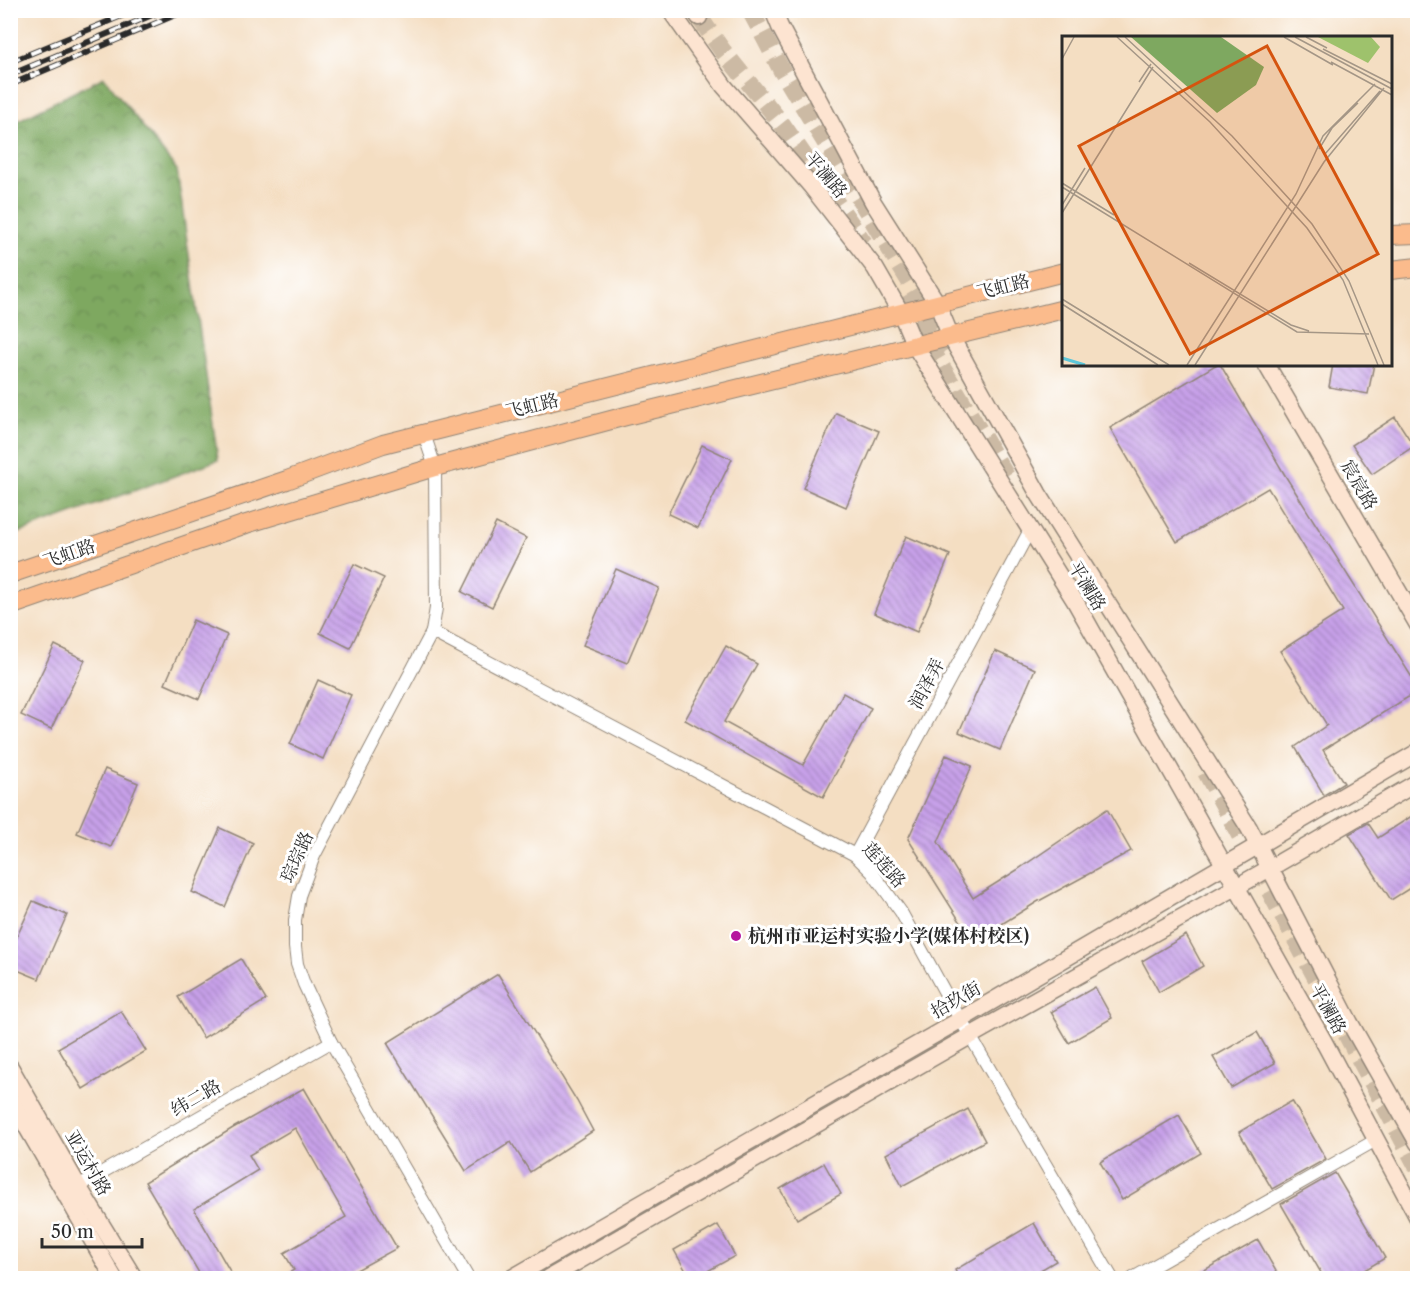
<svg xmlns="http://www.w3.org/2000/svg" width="1428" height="1289" font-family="'Libre Caslon Text','Noto Serif SC',serif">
<defs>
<pattern id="forest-crowns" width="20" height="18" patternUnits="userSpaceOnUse" patternTransform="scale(1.5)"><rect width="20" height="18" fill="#7ea860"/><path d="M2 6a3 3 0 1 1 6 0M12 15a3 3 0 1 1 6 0" fill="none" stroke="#67894f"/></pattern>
<pattern id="building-back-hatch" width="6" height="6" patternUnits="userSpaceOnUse" patternTransform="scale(1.5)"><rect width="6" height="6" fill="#c7a0e9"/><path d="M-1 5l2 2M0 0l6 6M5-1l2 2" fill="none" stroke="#a283bd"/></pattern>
</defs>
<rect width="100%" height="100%" fill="#fff"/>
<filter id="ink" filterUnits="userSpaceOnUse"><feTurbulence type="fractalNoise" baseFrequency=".0167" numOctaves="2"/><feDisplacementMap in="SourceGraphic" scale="12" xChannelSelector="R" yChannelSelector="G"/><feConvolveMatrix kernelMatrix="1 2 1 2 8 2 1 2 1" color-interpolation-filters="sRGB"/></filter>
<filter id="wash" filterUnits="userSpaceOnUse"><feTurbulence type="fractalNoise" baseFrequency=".008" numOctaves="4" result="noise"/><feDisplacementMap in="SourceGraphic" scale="24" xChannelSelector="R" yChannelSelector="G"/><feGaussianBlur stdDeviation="1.35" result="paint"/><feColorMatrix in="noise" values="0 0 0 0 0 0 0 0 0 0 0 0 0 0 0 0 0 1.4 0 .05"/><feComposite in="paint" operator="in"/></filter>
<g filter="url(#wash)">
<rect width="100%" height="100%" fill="#f4dec2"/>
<path fill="url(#forest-crowns)" stroke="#546a46" stroke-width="1.5" d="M104,77l73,93 41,290 -207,76v-412z"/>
<g id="blocks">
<g fill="url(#building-back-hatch)">
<path d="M1217,364h3l66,113 132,210v4l-95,59 21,33 -20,12 -29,-48 32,-22 -47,-74 63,-40 -75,-123 -91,54 -67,-114z"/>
<path d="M1333,364h41l-6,30 -39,-7z"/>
<path d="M836,413l43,18 -33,76 -43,-19z"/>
<path d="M1395,417l19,29 -42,28 -20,-29z"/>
<path d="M702,445l30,14 -34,69 -30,-14z"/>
<path d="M496,523l30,15 -34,69 -30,-15z"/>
<path d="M906,536l44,19 -33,77 -43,-19z"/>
<path d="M354,564l30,14 -34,70 -30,-15z"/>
<path d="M616,569l43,19 -32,75 -44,-18z"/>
<path d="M193,620l34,15 -28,64 -34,-15z"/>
<path d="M55,645l30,15 -34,69 -30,-14z"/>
<path d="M726,646l31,18 -33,58 79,43 40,-72 28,15 -48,89 -138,-77z"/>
<path d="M995,651l40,18 -35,81 -41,-18z"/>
<path d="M318,680l33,15 -28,64 -33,-15z"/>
<path d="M946,755l26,11 -34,76 35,56 44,-28 90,-61 24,42 -94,51 -64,40 -65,-103z"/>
<path d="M105,769l33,14 -27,64 -34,-14z"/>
<path d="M1418,812v71l-27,17 -42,-66 19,-11 10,15z"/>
<path d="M220,828l33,15 -28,64 -33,-15z"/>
<path d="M33,901l34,14 -28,64 -29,-12v-15z"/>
<path d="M1186,935l17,31 -44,26 -17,-31z"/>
<path d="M241,959l25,41 -63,38 -25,-41z"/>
<path d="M498,974l79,127 16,30 -63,41 -19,-30 -45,29 -79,-128z"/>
<path d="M1095,987l17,31 -43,25 -18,-31z"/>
<path d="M121,1011l25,40 -63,38 -25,-41z"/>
<path d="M1257,1032l18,31 -44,25 -18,-31z"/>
<path d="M304,1088l93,160 -55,30h-62l14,-8 -10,-17 62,-36 -51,-89 -46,27 9,15 -64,39 40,69h-32l-57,-96 88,-54z"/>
<path d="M1292,1101l34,58 -54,30 -33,-57z"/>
<path d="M968,1109l17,32 -83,45 -16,-32z"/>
<path d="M1179,1115l22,38 -79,47 -22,-38z"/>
<path d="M824,1163l17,31 -44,25 -17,-30z"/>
<path d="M1335,1173l50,85 -34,20h-27l-43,-74z"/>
<path d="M1034,1223l22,38 -29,17h-68l-4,-8z"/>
<path d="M718,1225l17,31 -40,22h-5l-16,-28z"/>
<path d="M1258,1240l22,38h-90z"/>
</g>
</g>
</g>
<g filter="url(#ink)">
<use href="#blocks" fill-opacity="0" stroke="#908476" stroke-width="1.5"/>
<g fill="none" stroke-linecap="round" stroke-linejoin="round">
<g stroke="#ccbaa4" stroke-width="18" stroke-dasharray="18 9" stroke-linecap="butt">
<path d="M750,10l32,61 168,277"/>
<path d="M699,17l23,33 60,74 82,119"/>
<path d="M901,298l105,178"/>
<path d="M1206,772l212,396"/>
</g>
<g stroke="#908476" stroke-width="14">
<g id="street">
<path d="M424,434l11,33 1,141 -4,24 -118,224 -15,40 -4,24v27l2,17 7,20 27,58 137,236"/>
<path d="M432,632l423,223 17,17 29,40 48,88 163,278"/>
<path d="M855,855l175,-325"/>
<path d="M78,1186l253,-144"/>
<path d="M1133,1278l243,-138"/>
</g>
</g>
<g stroke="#908476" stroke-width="19">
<g id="secondary">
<path d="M670,10l54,76 87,100 64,82 26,45 14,33 160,255 249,441 94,176"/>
<path d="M695,10l4,7"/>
<path d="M773,10l7,17 93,175 64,101 14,34 87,156 211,335 101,195 68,120"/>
<path d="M1266,364l152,261"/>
<path d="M10,1067l68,119 56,92"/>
<path d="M10,1098l104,180"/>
<path d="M512,1278l448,-258 458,-268"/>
<path d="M549,1278l421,-242 300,-168 148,-86"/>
</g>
</g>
<g stroke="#908476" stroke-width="20">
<g id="primary">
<path d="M1390,235l28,-1"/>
<path d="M1390,270l28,-3"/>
<path d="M10,574l277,-94 96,-36 681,-172"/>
<path d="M10,606l236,-82 189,-57 191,-51 438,-107"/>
</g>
</g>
<use href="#street" stroke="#fff" stroke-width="12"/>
<use href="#secondary" stroke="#fde4d1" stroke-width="16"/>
<use href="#primary" stroke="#fbbb8c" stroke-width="18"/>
<g stroke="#2b2b2b" stroke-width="6">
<g id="rail">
<path d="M10,62l126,-52"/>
<path d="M10,75l154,-65"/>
<path d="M10,85l177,-75"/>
</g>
</g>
<use href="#rail" stroke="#fff" stroke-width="4" stroke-dasharray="11" stroke-linecap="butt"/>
</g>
</g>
<circle fill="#b5179e" stroke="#fff" stroke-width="2" cx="736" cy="936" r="6"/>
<g text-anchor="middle" stroke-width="6" stroke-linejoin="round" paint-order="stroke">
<g font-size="18" fill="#2b2b2b" stroke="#fff">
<text transform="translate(826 175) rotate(50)" y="6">平澜路</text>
<text transform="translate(1003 287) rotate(-14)" y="6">飞虹路</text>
<text transform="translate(532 406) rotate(-14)" y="6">飞虹路</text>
<text transform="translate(1359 485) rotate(60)" y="6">宸宸路</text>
<text transform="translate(69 554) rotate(-19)" y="6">飞虹路</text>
<text transform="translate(1087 586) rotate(59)" y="6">平澜路</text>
<text transform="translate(927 684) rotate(-62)" y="6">润泽弄</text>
<text transform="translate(297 857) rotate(-66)" y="6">琮琮路</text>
<text transform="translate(884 865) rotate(48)" y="6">莲莲路</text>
<text transform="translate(956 1000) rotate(-30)" y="6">拾玖街</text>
<text transform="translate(1328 1009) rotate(61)" y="6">平澜路</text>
<text transform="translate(196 1098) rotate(-30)" y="6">纬二路</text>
<text transform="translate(88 1163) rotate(60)" y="6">亚运村路</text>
</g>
<g font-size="18" font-weight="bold" fill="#2b2b2b" stroke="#fff" text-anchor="start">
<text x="748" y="942">杭州市亚运村实验小学(媒体村校区)</text>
</g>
</g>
<g transform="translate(1062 36)">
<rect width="330" height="330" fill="#f4dec2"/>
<path d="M256,1h53l9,10 -12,16z" fill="#9ec26c"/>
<path d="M69,1h90l43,30 -8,18 -39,28z" fill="#7ea860"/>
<path fill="none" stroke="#5dc6d9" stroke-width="3" d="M0,322l23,7"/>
<path fill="none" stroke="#a49686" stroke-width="1.5" d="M55,1l93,85 97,106 36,52 35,85M63,1l107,99 80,88 37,57 35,84M222,1l49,28M233,1l97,52M244,1l21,11M261,13l69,35M0,23l12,-22M269,26l61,33M77,46l12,-18M257,113l13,-21 26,-25M263,118l55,-63M0,147l52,32M0,151l235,145 72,2M0,169l23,-37M0,177l91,-146M127,227l102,62 18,6M0,263l107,66M0,268l96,61M125,329l109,-171 27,-58 52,-52M133,329l129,-203 60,-74"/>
<path fill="#d5540f" fill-opacity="0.15" stroke="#d5540f" stroke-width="3" d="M205,10l111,208 -188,100 -111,-208z"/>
<rect width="330" height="330" fill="none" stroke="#2b2b2b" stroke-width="3"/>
</g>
<rect width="1428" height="1289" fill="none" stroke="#fff" stroke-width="36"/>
<path d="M42 1238v9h100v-9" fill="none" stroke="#2b2b2b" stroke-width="3"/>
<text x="51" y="1238" font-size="18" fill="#2b2b2b" stroke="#ffffff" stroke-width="4.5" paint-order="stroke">50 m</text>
</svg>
